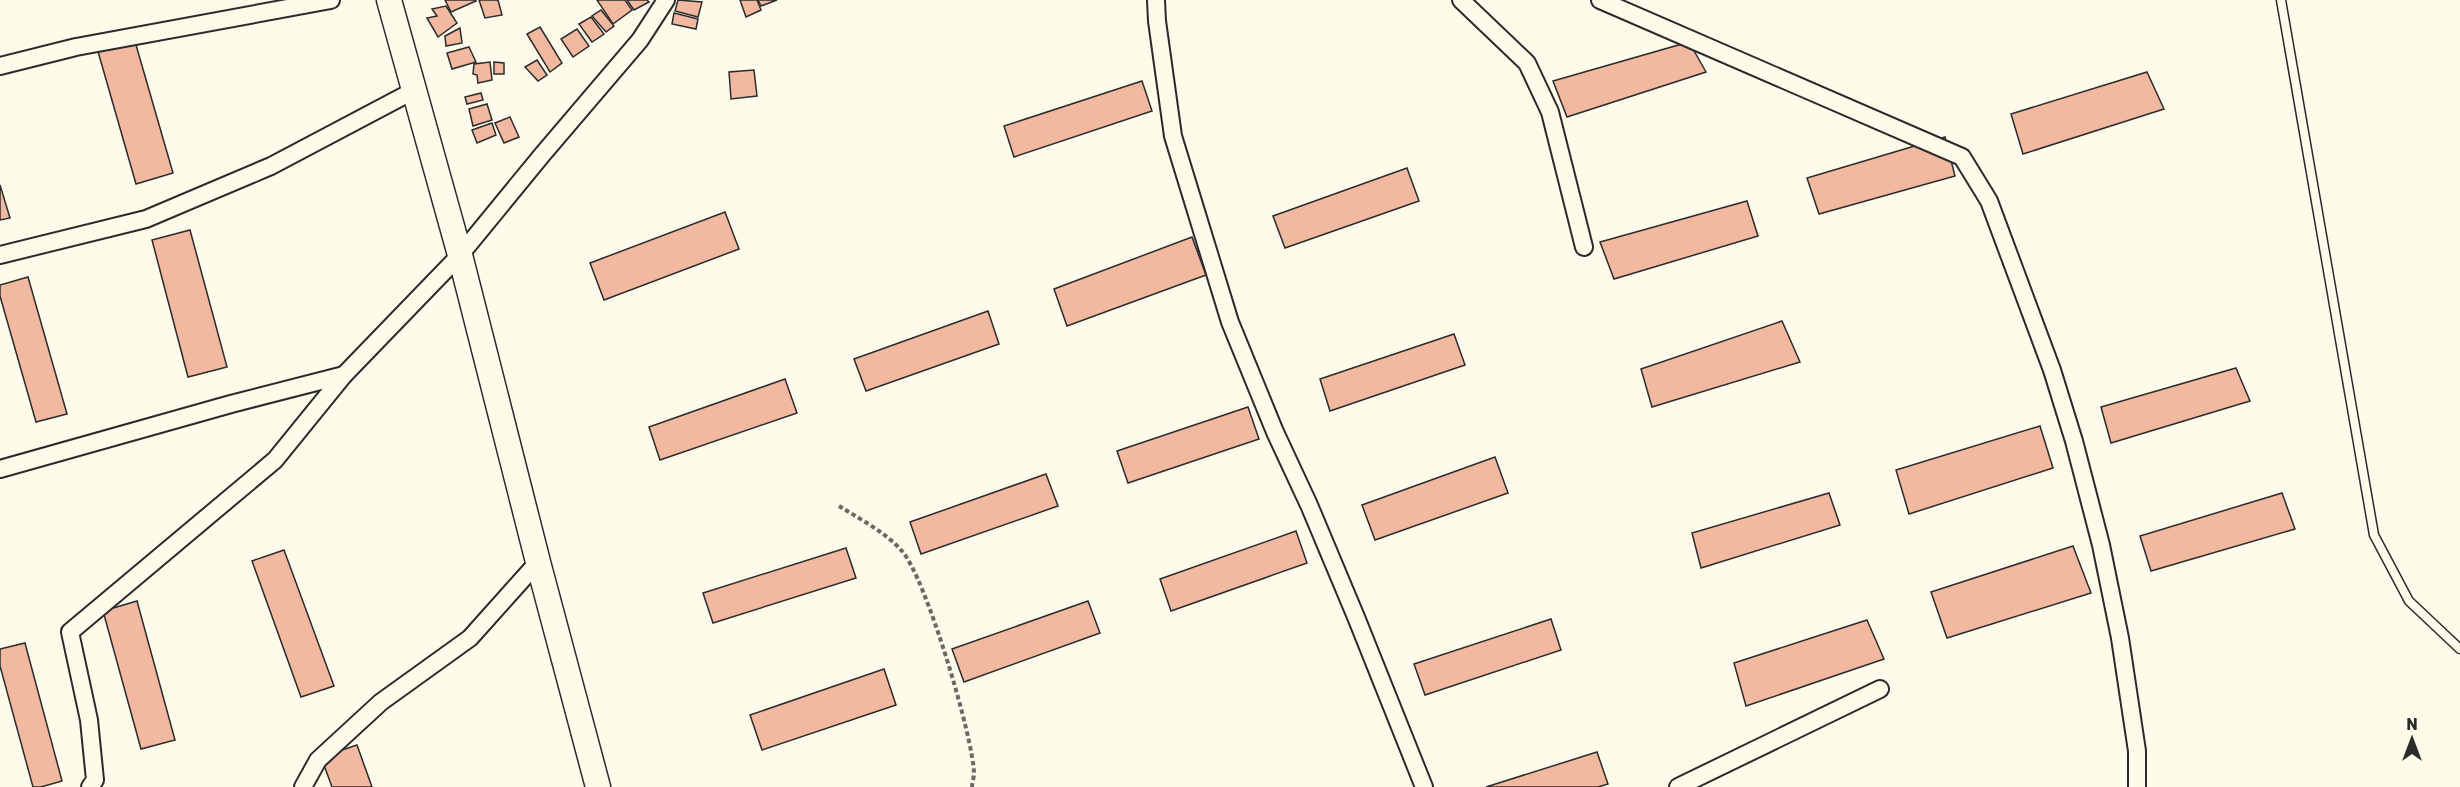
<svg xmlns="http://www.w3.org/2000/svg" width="2460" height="787" font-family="Rubik,sans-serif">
<rect width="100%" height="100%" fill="#fdfbea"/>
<g fill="#f2b8a0" stroke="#2b2b2b" stroke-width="1.5">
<path d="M445,0h31v1l-25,11z"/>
<path d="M479,0h19l4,15 -17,3z"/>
<path d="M597,0h28l7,10 -19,14z"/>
<path d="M627,0h20l2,2 -15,8z"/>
<path d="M678,0l24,2 -4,15 -23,-6z"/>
<path d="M740,0h17l4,10 -15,7z"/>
<path d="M758,0h19l-16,6z"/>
<path d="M446,6l11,17 -19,14 -11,-19 10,-2 -5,-7z"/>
<path d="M601,10l13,16 -8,6 -14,-16z"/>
<path d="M674,13l24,6 -2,10 -24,-5z"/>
<path d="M591,17l13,17 -12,8 -13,-18z"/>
<path d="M540,27l22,36 -12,9 -23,-38z"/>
<path d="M460,28l2,15 -16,3 -1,-10z"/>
<path d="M577,29l12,17 -16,11 -12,-18z"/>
<path d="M134,38l39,135 -37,11 -39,-136z"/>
<path d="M1689,42l17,30 -139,45 -14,-36z"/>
<path d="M469,47l7,15 -24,7 -5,-16z"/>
<path d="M537,60l10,15 -9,6 -13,-14z"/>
<path d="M490,62l2,18 -14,3 -1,-8 -4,-1 1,-10z"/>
<path d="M494,62l10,1v11h-10z"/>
<path d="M754,70l3,26 -26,3 -2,-27z"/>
<path d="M2147,72l17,37 -141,45 -12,-40z"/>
<path d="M1142,81l10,30 -138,46 -10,-31z"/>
<path d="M481,93l2,7 -16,4 -2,-7z"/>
<path d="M487,104l5,16 -19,6 -4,-17z"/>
<path d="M510,117l9,20 -15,6 -9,-20z"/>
<path d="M492,123l4,12 -19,8 -5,-13z"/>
<path d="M1945,137l10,39 -136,38 -12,-36z"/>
<path d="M1407,168l12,33 -134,47 -12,-32z"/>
<path d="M0,185l10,33 -10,2z"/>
<path d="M1747,201l11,35 -144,43 -14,-37z"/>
<path d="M725,212l14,37 -135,51 -14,-37z"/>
<path d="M190,230l37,137 -39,10 -36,-137z"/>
<path d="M1192,237l14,38 -139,51 -13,-37z"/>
<path d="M28,277l39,137 -31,8 -36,-126v-11z"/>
<path d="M988,311l11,33 -133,47 -12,-32z"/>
<path d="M1782,321l18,41 -148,45 -11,-38z"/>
<path d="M1454,334l11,31 -135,46 -10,-32z"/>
<path d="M2236,368l14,33 -139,42 -10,-36z"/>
<path d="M785,379l12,34 -137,47 -11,-33z"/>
<path d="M1248,407l11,32 -131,44 -11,-32z"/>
<path d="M2040,426l13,42 -144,46 -13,-44z"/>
<path d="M1495,457l13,36 -133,47 -13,-35z"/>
<path d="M1046,474l12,32 -137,48 -11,-32z"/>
<path d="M1829,493l11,32 -139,43 -9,-35z"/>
<path d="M2282,493l13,36 -144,42 -11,-35z"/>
<path d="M1296,531l11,32 -136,48 -11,-32z"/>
<path d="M2073,546l18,47 -144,45 -16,-46z"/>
<path d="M846,548l10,30 -143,45 -10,-30z"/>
<path d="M284,550l50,136 -33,11 -49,-136z"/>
<path d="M137,601l38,139 -34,9 -38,-138z"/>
<path d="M1088,601l12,32 -136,49 -12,-33z"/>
<path d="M1551,619l10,31 -136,45 -11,-31z"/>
<path d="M1867,620l17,39 -138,47 -12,-43z"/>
<path d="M25,643l37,138 -21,6h-8l-33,-121v-17z"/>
<path d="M884,669l12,36 -134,45 -12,-35z"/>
<path d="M357,745l15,42h-40l-11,-30z"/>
<path d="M1597,752l11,32 -10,3h-112z"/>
</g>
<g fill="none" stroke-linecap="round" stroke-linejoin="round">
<g stroke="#2b2b2b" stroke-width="11">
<path id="service" d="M2281,0l93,535 35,66 51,48"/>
</g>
<g stroke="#2b2b2b" stroke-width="20">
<g id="minor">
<path d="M1156,0l1,21 16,115 57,186 45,110 34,73 47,112 68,170"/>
<path d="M1461,0l66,63 23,49 34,135"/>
<path d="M1600,0l362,157 27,44 63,169 22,71 27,104 19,93 17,113v36"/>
<path d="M0,66l76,-19 255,-47"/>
<path d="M0,255l146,-36 125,-53 142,-75"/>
<path d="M0,469l231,-65 113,-29"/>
<path d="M90,787l5,-7 -6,-60 -19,-88 205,-172 69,-85 116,-120 82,-100 98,-115 26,-40"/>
<path d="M303,787l15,-27 63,-58 89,-64 68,-76"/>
<path d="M1678,787l202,-98"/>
</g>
</g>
<g stroke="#2b2b2b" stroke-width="27">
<path id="secondary" d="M389,0l71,255 78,307 60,225"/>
</g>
<path stroke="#6a6964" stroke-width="4" stroke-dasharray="4.5 3" stroke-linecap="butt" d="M839,506c21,13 46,26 63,45 24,27 71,186 72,222 0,5 -2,10 -2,14"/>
<use href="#service" stroke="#fdfbea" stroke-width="8"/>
<use href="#minor" stroke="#fdfbea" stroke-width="16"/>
<use href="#secondary" stroke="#fdfbea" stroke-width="24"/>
</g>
<g transform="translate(2412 739)" stroke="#fdfbea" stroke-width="4.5" paint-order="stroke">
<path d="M0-4.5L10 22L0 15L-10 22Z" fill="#2b2b2b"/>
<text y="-9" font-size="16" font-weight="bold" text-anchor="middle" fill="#2b2b2b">N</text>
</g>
</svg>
